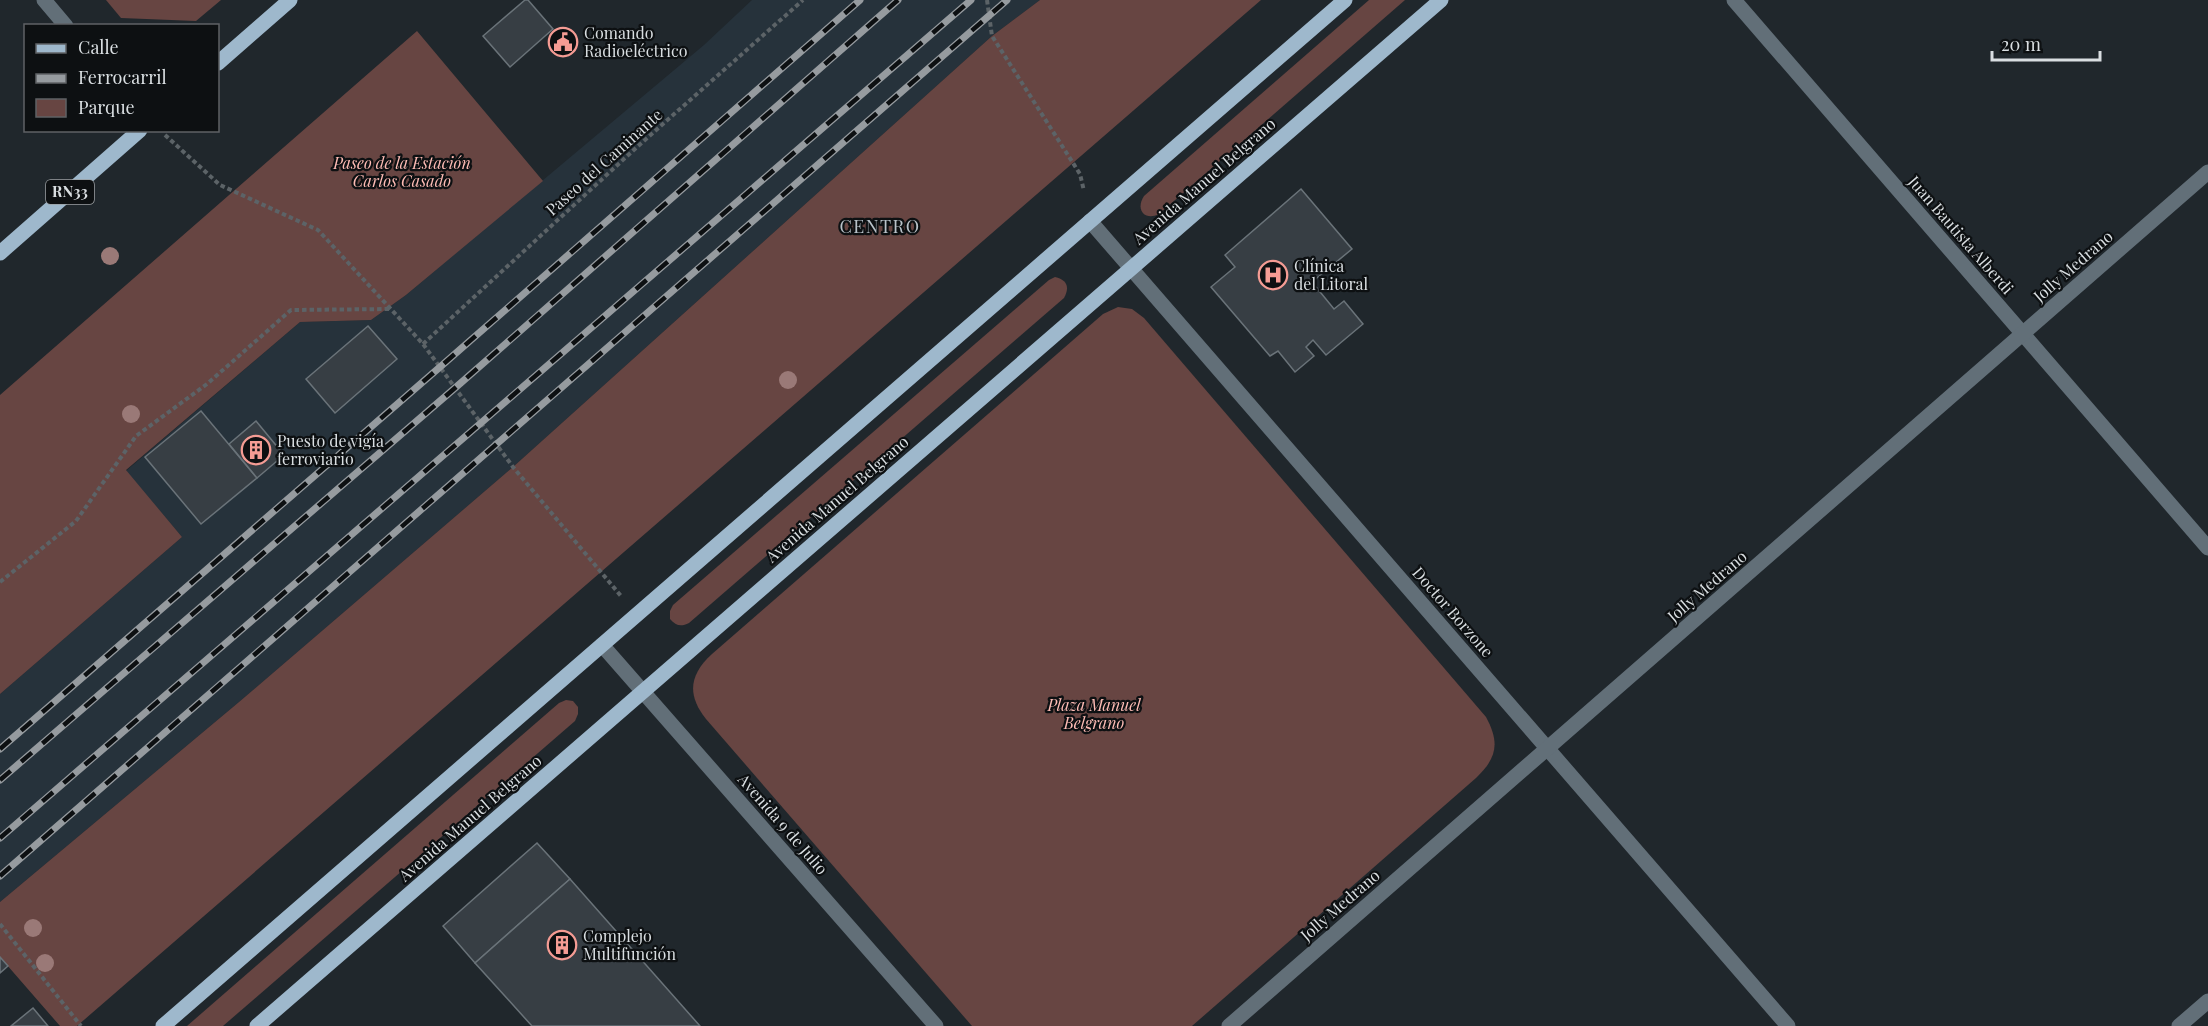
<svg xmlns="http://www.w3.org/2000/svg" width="2208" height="1026" font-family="'Playfair Display',serif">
<rect width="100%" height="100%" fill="#20272c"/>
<path fill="#26323b" d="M752,0h288l-48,36 -479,431 -274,235 -239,200v-208l182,-157 -56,-66 174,-149 71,-2 35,-25 298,-250z"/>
<g fill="#674542">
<path d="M106,0h115l-25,21 -75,-3z"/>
<path d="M1040,0h221l-1184,1026h-17l-60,-69v-55l239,-200 274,-235 479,-431z"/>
<path d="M1369,0h36l-246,214c-14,7 -24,-4 -15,-18z"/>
<path d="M417,31l126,150 -137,114 -35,25 -71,2 -174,148 56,67 -182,157v-299z"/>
<path d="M1055,277c12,3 15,10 9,21l-375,325c-8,4 -13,3 -19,-4v-8l3,-6 376,-325z"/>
<path d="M1118,307l14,2 12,9 342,399c14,26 11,41 -10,61l-284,248h-220l-266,-307c-19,-24 -17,-44 6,-65l391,-340z"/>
<path d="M566,700l7,1 5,6v7l-3,7 -352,305h-36l372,-323z"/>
</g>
<g fill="#373e44" stroke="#6a7379" stroke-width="1.5">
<path d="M525,0h3l25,29 -43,38 -27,-31z"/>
<path d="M1301,189l51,60 -40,33 22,27 10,-8 19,23 -37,31 -13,-15 -7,7 8,9 -19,16 -17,-21 -8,5 -59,-69 24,-20 -10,-12z"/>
<path d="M368,326l29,33 -62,54 -29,-34z"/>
<path d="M201,411l56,67 -56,46 -56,-67z"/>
<path d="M256,421l28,34 -27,23 -28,-34z"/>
<path d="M537,843l33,36 -95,84 -32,-37z"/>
<path d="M570,879l130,147h-168l-57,-63z"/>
<path d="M0,957l8,9 -8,7z"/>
<path d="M33,1008l15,18h-37z"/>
</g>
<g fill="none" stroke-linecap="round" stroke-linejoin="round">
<g stroke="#5c6367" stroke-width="4" stroke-dasharray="4.5 3" stroke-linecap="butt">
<path d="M987,0l5,36 88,138 4,17"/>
<path d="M165,135l55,50 98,45 105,114 90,123 108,129"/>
<path d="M423,344l214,-197 166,-147"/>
<path d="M0,582l76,-61 60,-85 71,-52 84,-74 99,-1"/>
<path d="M0,924l81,102"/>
</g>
<g stroke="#626f78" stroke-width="15">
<path d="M44,0l22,26"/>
<path d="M1734,0l474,548"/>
<path d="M1090,221l698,805"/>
<path d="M602,645l334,381"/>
<path d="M1229,1026l979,-854"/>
<path d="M2179,1026l29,-25"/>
</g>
<g stroke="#9eb8cc" stroke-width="15">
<path d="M218,63l72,-63"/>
<path d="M0,253l140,-123"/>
<path d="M163,1026l1182,-1026"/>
<path d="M257,1026l1184,-1026"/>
</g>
<g stroke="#969b9f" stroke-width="7">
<g id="rail">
<path d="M0,749l440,-382 420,-367"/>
<path d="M0,780l455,-392 443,-388"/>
<path d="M0,838l971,-838"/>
<path d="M0,876l1007,-876"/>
</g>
</g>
<use href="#rail" stroke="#0d1012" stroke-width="4.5" stroke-dasharray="14" stroke-linecap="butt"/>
</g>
<g fill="#9a7977">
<circle cx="110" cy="256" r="9"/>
<circle cx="788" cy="380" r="9"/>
<circle cx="131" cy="414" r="9"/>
<circle cx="33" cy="928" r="9"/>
<circle cx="45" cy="963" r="9"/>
</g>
<defs>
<g id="civic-ring" transform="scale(1.5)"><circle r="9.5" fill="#0d1012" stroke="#f59c94" stroke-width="1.5"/><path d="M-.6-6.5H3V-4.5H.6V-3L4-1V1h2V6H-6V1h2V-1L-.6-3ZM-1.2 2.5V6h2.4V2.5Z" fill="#f59c94"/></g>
<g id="hospital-ring" transform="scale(1.5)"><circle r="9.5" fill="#0d1012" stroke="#f59c94" stroke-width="1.5"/><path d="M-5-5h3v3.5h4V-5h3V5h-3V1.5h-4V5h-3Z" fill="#f59c94"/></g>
<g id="building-ring" transform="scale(1.5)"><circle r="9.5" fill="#0d1012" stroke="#f59c94" stroke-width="1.5"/><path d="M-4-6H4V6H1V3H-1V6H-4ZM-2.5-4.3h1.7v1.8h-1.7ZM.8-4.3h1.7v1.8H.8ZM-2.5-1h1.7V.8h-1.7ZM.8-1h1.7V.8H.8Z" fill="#f59c94"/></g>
</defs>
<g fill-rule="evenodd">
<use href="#civic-ring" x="563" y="42"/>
<use href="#hospital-ring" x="1273" y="275"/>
<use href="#building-ring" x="256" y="450"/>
<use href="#building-ring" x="562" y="945"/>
</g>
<g text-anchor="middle" stroke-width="4.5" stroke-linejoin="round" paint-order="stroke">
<rect fill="#0d1012" stroke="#9ca0a3" stroke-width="1.5" x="46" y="180" width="48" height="24" rx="4.5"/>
<g font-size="15" font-weight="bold" fill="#d9dee1">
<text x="70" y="197">RN33</text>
</g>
<g font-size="16" fill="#d9dee1" stroke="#0d1012" text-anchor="start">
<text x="584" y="39">Comando<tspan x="584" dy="18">Radioeléctrico</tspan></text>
<text x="1294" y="272">Clínica<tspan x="1294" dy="18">del Litoral</tspan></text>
<text x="277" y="447">Puesto de vigía<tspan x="277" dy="18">ferroviario</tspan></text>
<text x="583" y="942">Complejo<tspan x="583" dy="18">Multifunción</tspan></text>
</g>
<g font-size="16" fill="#d9dee1" stroke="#0d1012">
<text transform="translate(604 162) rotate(-42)" y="6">Paseo del Caminante</text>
<text transform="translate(1204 181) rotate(-41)" y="6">Avenida Manuel Belgrano</text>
<text transform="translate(1961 235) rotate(49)" y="6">Juan Bautista Alberdi</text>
<text transform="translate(2073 266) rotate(-41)" y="6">Jolly Medrano</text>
<text transform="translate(837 499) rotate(-41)" y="6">Avenida Manuel Belgrano</text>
<text transform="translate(1707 586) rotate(-41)" y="6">Jolly Medrano</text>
<text transform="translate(1453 612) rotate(49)" y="6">Doctor Borzone</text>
<text transform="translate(470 818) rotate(-41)" y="6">Avenida Manuel Belgrano</text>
<text transform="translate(783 824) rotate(49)" y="6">Avenida 9 de Julio</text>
<text transform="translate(1340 905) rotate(-41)" y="6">Jolly Medrano</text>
</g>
<g font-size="16" font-style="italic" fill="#febcb5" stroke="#0d1012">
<text x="402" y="169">Paseo de la Estación<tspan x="402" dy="18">Carlos Casado</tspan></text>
<text x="1094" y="711">Plaza Manuel<tspan x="1094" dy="18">Belgrano</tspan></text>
</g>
<g font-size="18" letter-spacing="1.5" fill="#b9c2c9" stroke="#0d1012">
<text x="880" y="233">CENTRO</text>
</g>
</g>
<rect x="24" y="24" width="195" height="108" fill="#0d1012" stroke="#5f6265" stroke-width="1.5"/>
<rect x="36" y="44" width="30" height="9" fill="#9eb8cc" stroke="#5f6265" stroke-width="1.5"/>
<text x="78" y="54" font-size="18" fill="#d9dee1">Calle</text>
<rect x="36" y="74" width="30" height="9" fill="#969b9f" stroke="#5f6265" stroke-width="1.5"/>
<text x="78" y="84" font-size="18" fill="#d9dee1">Ferrocarril</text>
<rect x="36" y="99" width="30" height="18" fill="#674542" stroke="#5f6265" stroke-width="1.5"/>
<text x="78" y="114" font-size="18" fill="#d9dee1">Parque</text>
<path d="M1992 51v9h108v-9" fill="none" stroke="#d9dee1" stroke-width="3"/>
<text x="2001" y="51" font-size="18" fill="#d9dee1" stroke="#0d1012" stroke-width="4.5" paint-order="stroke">20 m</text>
</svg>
